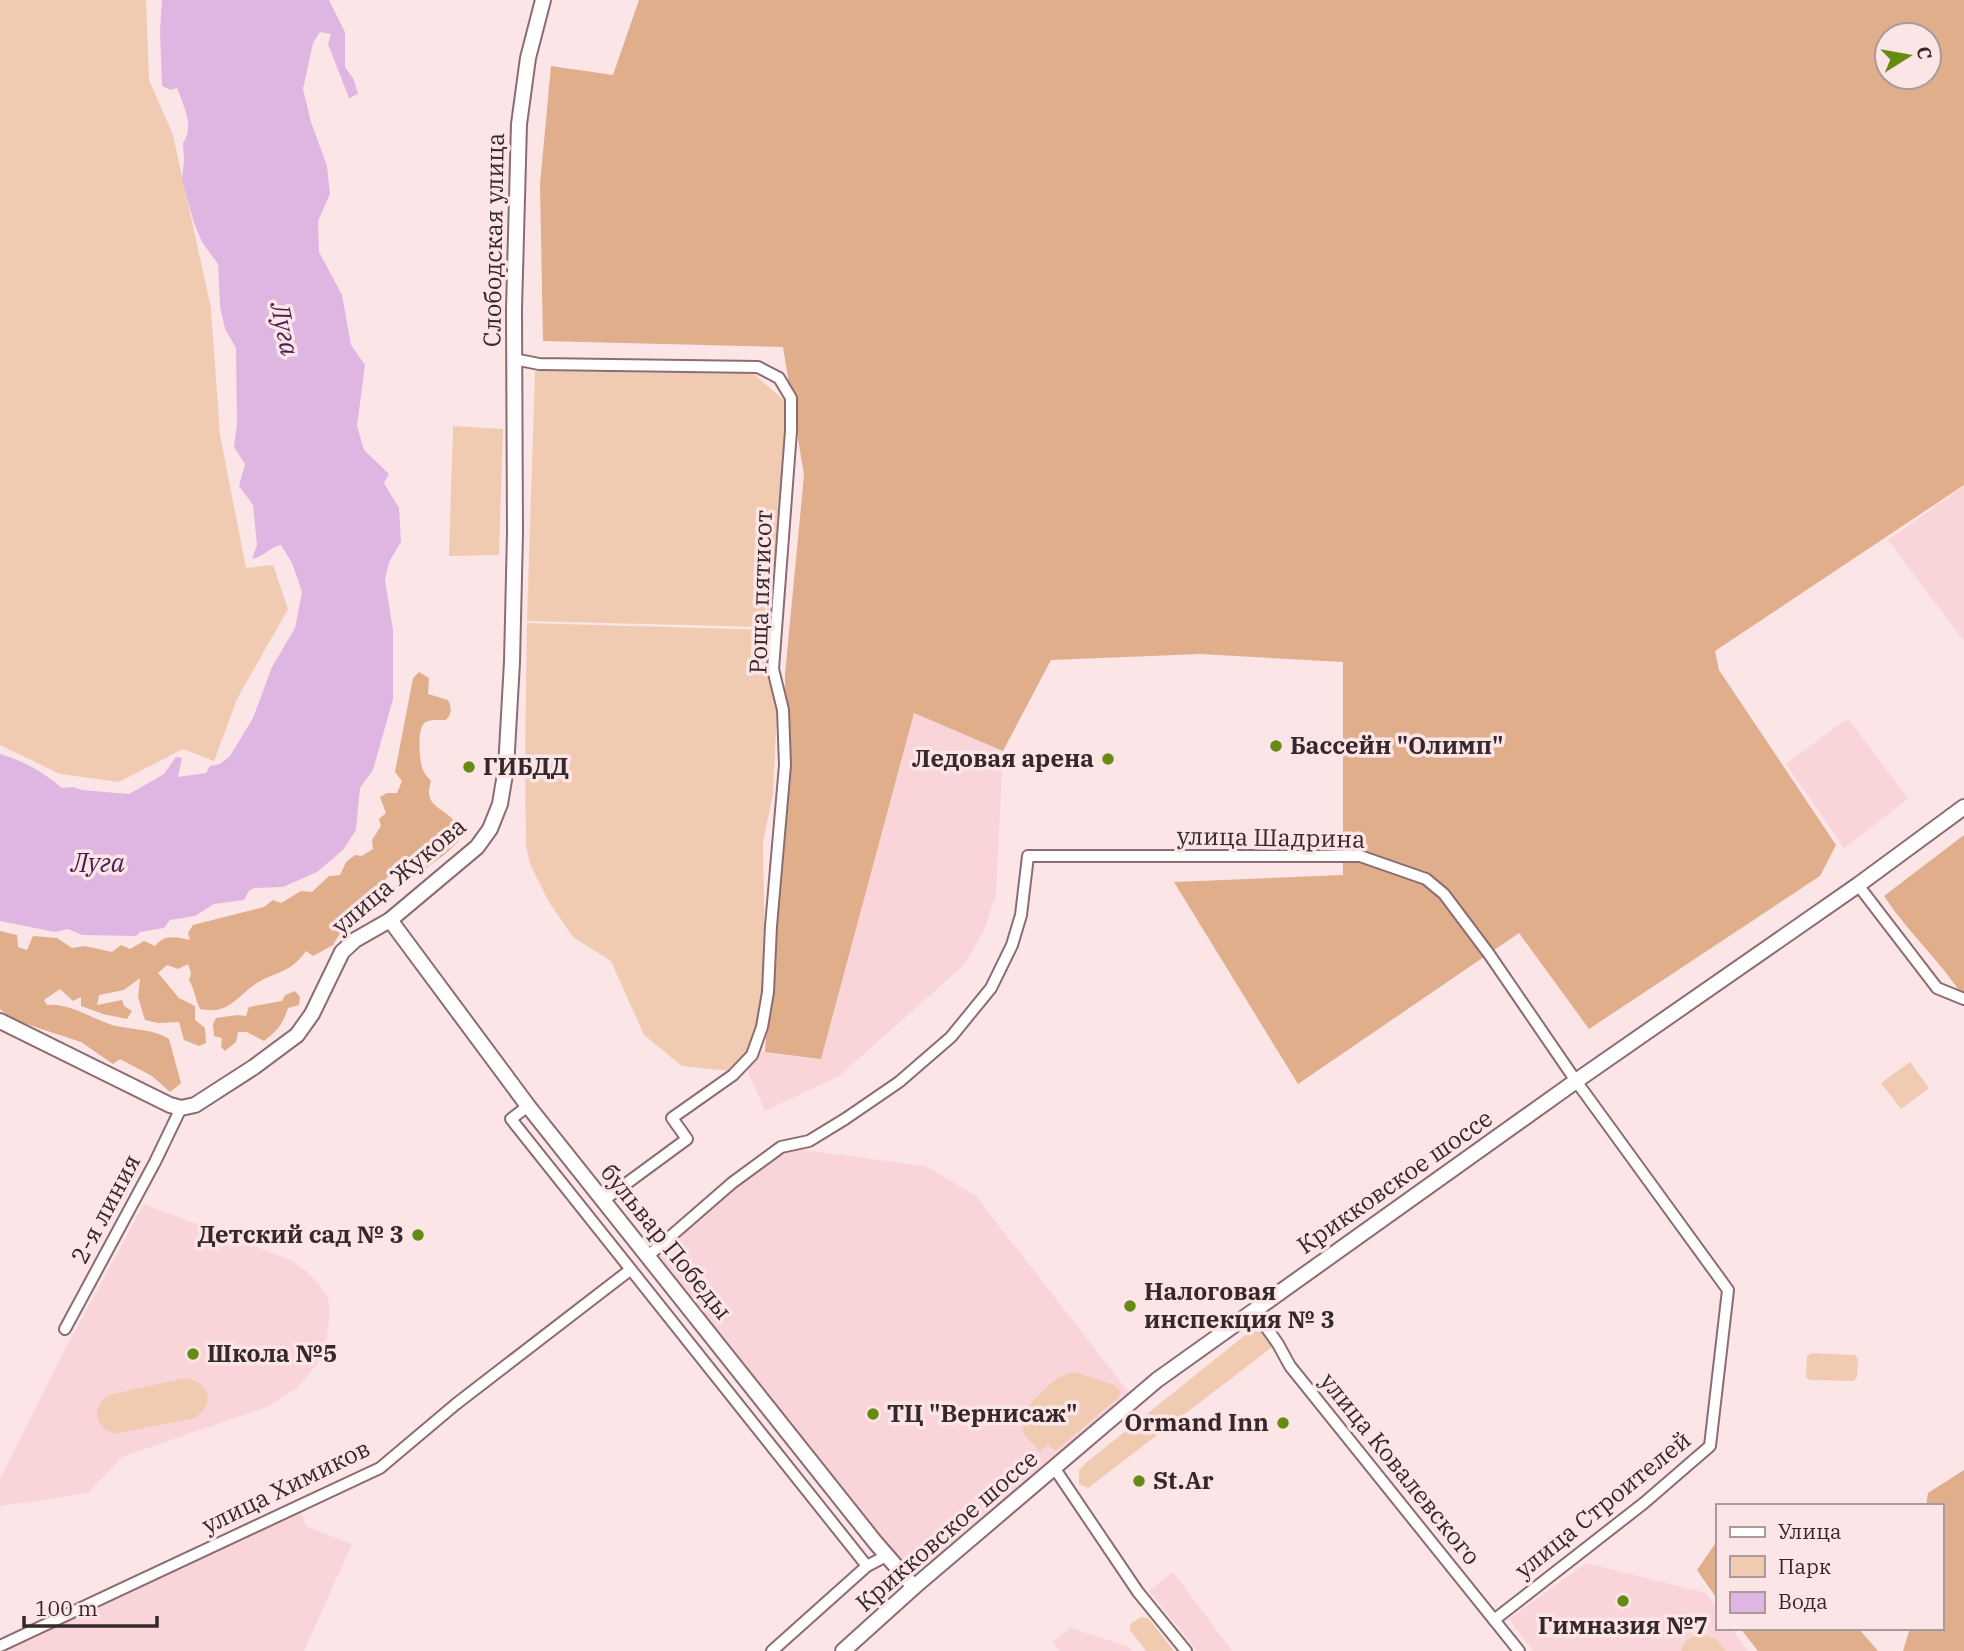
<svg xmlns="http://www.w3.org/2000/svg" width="1964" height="1651" font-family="'IBM Plex Serif',serif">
<rect width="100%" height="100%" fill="#fbe5e7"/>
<g fill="#f9d5d9">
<path d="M1964,486v155l-76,-101z"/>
<path d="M914,712l89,39 -7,143 -12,37 -21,35 -124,110 -74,35 -20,-46 14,-14 62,7z"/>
<path d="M1848,718l60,81 -64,49 -58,-84z"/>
<path d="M781,1147l144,19 50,29 159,204 -220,188 -266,-331z"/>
<path d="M144,1204l147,56 14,10 14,14 9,14 2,15 -5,36 -8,15 -20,24 -30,19 -145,50 -34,36 -88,13v-27l60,-120z"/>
<path d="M299,1506l7,20 46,18 -48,107h-294l-9,-6z"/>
<path d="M1586,1563l120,30 11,15v20h14l17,23h-215l-24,-32z"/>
<path d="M1173,1572l59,79h-35l-48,-60z"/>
<path d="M1071,1628l58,19 3,4h-72l-7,-9z"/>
</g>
<g fill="#f0cbb1">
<path d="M0,0h146l3,80 24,55 38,173 9,127 26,133 27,-3 15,44 -51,90 -23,62 -31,-12 -64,33 -59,-8 -60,-29z"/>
<path d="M535,371l219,3 33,29 -18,224 -242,-6z"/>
<path d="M453,426l50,3 -4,126 -50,1z"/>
<path d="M527,623l243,7 -1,43 8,36 -4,85 -10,48 2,119 -4,47 -13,47 -18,16 -48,-5 -38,-31 -33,-74 -38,-24 -24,-35 -19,-38 -4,-19 -1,-88z"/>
<path d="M1910,1062l19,26 -28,21 -20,-26z"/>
<path d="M1254,1328l11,3 10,14 -187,143 -9,-4v-14l8,-8z"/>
<path d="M1812,1353l43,2 3,4 -1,18 -4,4 -43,-1 -4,-3 1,-21z"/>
<path d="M1074,1372l40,13 6,6 -1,6 -64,54 -7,-7 -8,7 -16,-16 -3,-19c14,-17 31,-40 53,-44z"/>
<path d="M185,1378c25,4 31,25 10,40l-81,16c-20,-7 -23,-29 -5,-39z"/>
<path d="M1141,1617l7,1 26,33h-28l-16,-21v-6z"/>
<path d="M1700,1634l16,5 10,12h-45c3,-11 9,-14 19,-17z"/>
</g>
<g fill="#e0ae8a" fill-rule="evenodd">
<path d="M639,0h1325v485l-249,166 4,19 117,175 -16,31 -231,153 -70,-96 -221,151 -124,-202 169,-7v-213l-143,-8 -149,6 -48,91 -89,-38 -93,346 -56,-7 20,-287v-91l19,-199 -21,-128 -240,-6 -3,-157 11,-118 62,9zM1887,35h42v42h-42z"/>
<path d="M419,672l10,6 -1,16 20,6c4,9 4,13 -2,20 -6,0 -17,-1 -22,3 -7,7 -5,41 0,49 2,4 5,6 7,9 -1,4 -2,7 -2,11 -1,21 37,20 29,50l-14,13 -22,16 -26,-4 -30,36 -10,3 -23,39 -20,11 -7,-5c-17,23 -27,19 -49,32 -22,14 -27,32 -57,26 -5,-10 -5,-19 -11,-29l2,-7 -3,-9 -10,5 -11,-4 -9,8 21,25 16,8v14l10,8 1,15 -7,3 -15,-6 -5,-18 -21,1 -13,-3 -7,-23 2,-19 -16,12 -25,5 -2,10 25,-5 2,6 8,5 -5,8 -24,-5 -22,-8v-9l-8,4 -13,-12 -16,11 3,5c25,-2 45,15 69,21 18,4 37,3 53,13l12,44 -11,9 -18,-16 -32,-17 -7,5 -32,-22 -70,-23 -11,-10v-78l17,4 1,12 9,3 6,-14 24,2 15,10 13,-2 27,6 9,-7 9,4 14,-8 11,5c10,-12 20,-9 35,-6l-2,-7 5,-8 71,-18 9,-7 8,3 20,-12 11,1 17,-16 11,-1 6,-13 9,-7 7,1 11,-7 -1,-9 9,-14 -2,-7 7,-6 -6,-16 7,-4h10l5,-12 -7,-9 18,-94z"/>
<path d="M1964,835v163c-23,-37 -56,-65 -80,-102z"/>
<path d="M295,991l5,6 -1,8 -11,3c-5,16 -11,23 -24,33l-17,-9h-9l-2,10 -11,9 -4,-4 1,-9 -8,-2 -1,-12 3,-6 21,-3 9,1 3,-9 33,-6 3,-6z"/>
<path d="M1964,1470v181h-61l7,-23h31v-122h-15l2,-13z"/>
<path d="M1717,1541v58l-20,-29z"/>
<path d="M1740,1628h118l20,23h-120z"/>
</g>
<path fill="#dfb6e2" d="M162,0h167l16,32v35l9,13 4,14 -9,4 -21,-54 3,-10 -11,-2 -7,11 -10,46 8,33 16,44 3,28 -12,27 1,31 23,43 9,50 14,20 -8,61 7,24 25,24 -5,9 15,25 2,34 -12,20 -4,18 8,50v69l-20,71 -13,18 -4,42 -13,20 -26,22 -34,15 -29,1 -5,3 -5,9 -30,4 -19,12 -25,4 -6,8 -24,4 -4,4 -54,-1 -14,-6 -13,3 -55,-11v-167c24,7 43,18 62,34l12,-1 8,3 47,4 35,-20 12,-17 6,1 -4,19 28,-4 4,-7 10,-2 10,-8 23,-38 19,-51 23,-39 7,-36 -10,-29 -11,-18c-10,1 -17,12 -29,14l5,-14 -4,-40 -14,-19 6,-22 -11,-17 3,-23 -1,-76 -11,-19 -5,-23 -2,-42 -16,-22 -8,-19 -12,-43 2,-20 -1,-17c12,-17 0,-38 -6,-55l-6,2 -9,-4 -2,-55z"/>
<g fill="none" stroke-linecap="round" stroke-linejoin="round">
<g stroke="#8c6c70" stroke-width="14">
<g id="street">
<path d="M514,359l25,5 219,3 21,11 12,20v33l-18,238 10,41 2,55 -14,161 -3,66 -6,35 -10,28 -19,20 -61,43 15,21 -83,61"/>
<path d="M1858,885l79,103 27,11"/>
<path d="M528,1106l-17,13 356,447"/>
<path d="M648,1256l84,-73 49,-36 28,-6 36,-22 54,-37 52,-45 40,-49 21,-43 9,-30 7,-59h332l66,23 18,15 45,60 87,127 152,209 -18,156 -66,57 -150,117"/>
<path d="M1254,1310l24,34 12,22 229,285"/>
<path d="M65,1329l90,-167 26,-54"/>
<path d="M1055,1469l83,123 48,59"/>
<path d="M0,1646l380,-178 76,-64 174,-134"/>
<path d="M772,1651l95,-85 19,-10"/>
</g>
</g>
<g stroke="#8c6c70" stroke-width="18">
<g id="secondary">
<path d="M390,920l138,186 347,436 39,45"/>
<path d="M0,1021l170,84 11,3 14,-3 59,-38 43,-32 15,-21 30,-62 13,-12 35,-20 87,-73 13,-18 10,-25 6,-36 6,-106 3,-129 -1,-224 5,-185 9,-66 15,-58"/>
<path d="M843,1651l71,-64 243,-207 419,-299 282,-196 106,-78"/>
</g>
</g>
<use href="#street" stroke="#fff" stroke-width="10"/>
<use href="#secondary" stroke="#fff" stroke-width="14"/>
</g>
<g fill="#658b13" stroke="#fbe5e7" stroke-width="2.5">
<circle cx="1276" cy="746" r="7"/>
<circle cx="1108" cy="759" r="7"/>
<circle cx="469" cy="767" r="7"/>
<circle cx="418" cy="1235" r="7"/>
<circle cx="1130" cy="1306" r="7"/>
<circle cx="193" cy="1354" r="7"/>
<circle cx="873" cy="1414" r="7"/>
<circle cx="1283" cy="1423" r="7"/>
<circle cx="1139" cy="1481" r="7"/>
<circle cx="1623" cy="1601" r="7"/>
</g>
<g text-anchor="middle" stroke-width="7" stroke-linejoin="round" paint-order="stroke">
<g font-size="24" fill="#36282a" stroke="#fbe5e7">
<text transform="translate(494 240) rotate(-89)" y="8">Слободская улица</text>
<text transform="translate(761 592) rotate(-88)" y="8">Роща пятисот</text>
<text transform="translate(1271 838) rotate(1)" y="8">улица Шадрина</text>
<text transform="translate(399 876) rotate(-40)" y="8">улица Жукова</text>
<text transform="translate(1395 1182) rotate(-35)" y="8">Крикковское шоссе</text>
<text transform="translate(106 1209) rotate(-62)" y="8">2-я линия</text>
<text transform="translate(666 1242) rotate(51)" y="8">бульвар Победы</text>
<text transform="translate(1400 1469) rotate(51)" y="8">улица Ковалевского</text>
<text transform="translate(286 1487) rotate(-26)" y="8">улица Химиков</text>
<text transform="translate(1603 1505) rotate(-39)" y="8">улица Строителей</text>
<text transform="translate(947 1531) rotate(-41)" y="8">Крикковское шоссе</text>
</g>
<g font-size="24" font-weight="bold" fill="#36282a" stroke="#fbe5e7" text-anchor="start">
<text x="1290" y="754">Бассейн "Олимп"</text>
<text x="1094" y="767" text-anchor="end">Ледовая арена</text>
<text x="483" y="775">ГИБДД</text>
<text x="404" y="1243" text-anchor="end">Детский сад № 3</text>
<text x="1144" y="1300">Налоговая<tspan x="1144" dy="28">инспекция № 3</tspan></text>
<text x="207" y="1362">Школа №5</text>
<text x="887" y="1422">ТЦ "Вернисаж"</text>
<text x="1269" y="1431" text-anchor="end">Ormand Inn</text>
<text x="1153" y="1489">St.Ar</text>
<text x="1623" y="1634" text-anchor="middle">Гимназия №7</text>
</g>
<g font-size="26" font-style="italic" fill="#4b1a50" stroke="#fbe5e7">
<text transform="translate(285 329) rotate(78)" y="9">Луга</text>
<text x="98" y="872">Луга</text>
</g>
</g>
<rect x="1716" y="1504" width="228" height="126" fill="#fbe5e7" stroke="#ac999b" stroke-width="2"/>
<rect x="1730" y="1527" width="35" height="10" fill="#ffffff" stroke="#ac999b" stroke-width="2"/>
<text x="1778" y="1539" font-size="21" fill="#36282a">Улица</text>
<rect x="1730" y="1556" width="35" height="21" fill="#f0cbb1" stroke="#ac999b" stroke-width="2"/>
<text x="1778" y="1574" font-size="21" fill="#36282a">Парк</text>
<rect x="1730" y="1592" width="35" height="21" fill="#dfb6e2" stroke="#ac999b" stroke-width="2"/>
<text x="1778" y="1609" font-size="21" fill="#36282a">Вода</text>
<g transform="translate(1908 56) rotate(79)"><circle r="33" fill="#fbe5e7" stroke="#ac999b" stroke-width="2"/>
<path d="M0-5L12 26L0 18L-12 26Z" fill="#658b13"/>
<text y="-10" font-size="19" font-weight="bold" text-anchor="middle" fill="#36282a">С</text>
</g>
<path d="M24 1616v10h133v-10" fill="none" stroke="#36282a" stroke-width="3.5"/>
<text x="35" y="1616" font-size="21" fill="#36282a" stroke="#fbe5e7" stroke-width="5" paint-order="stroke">100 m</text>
</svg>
